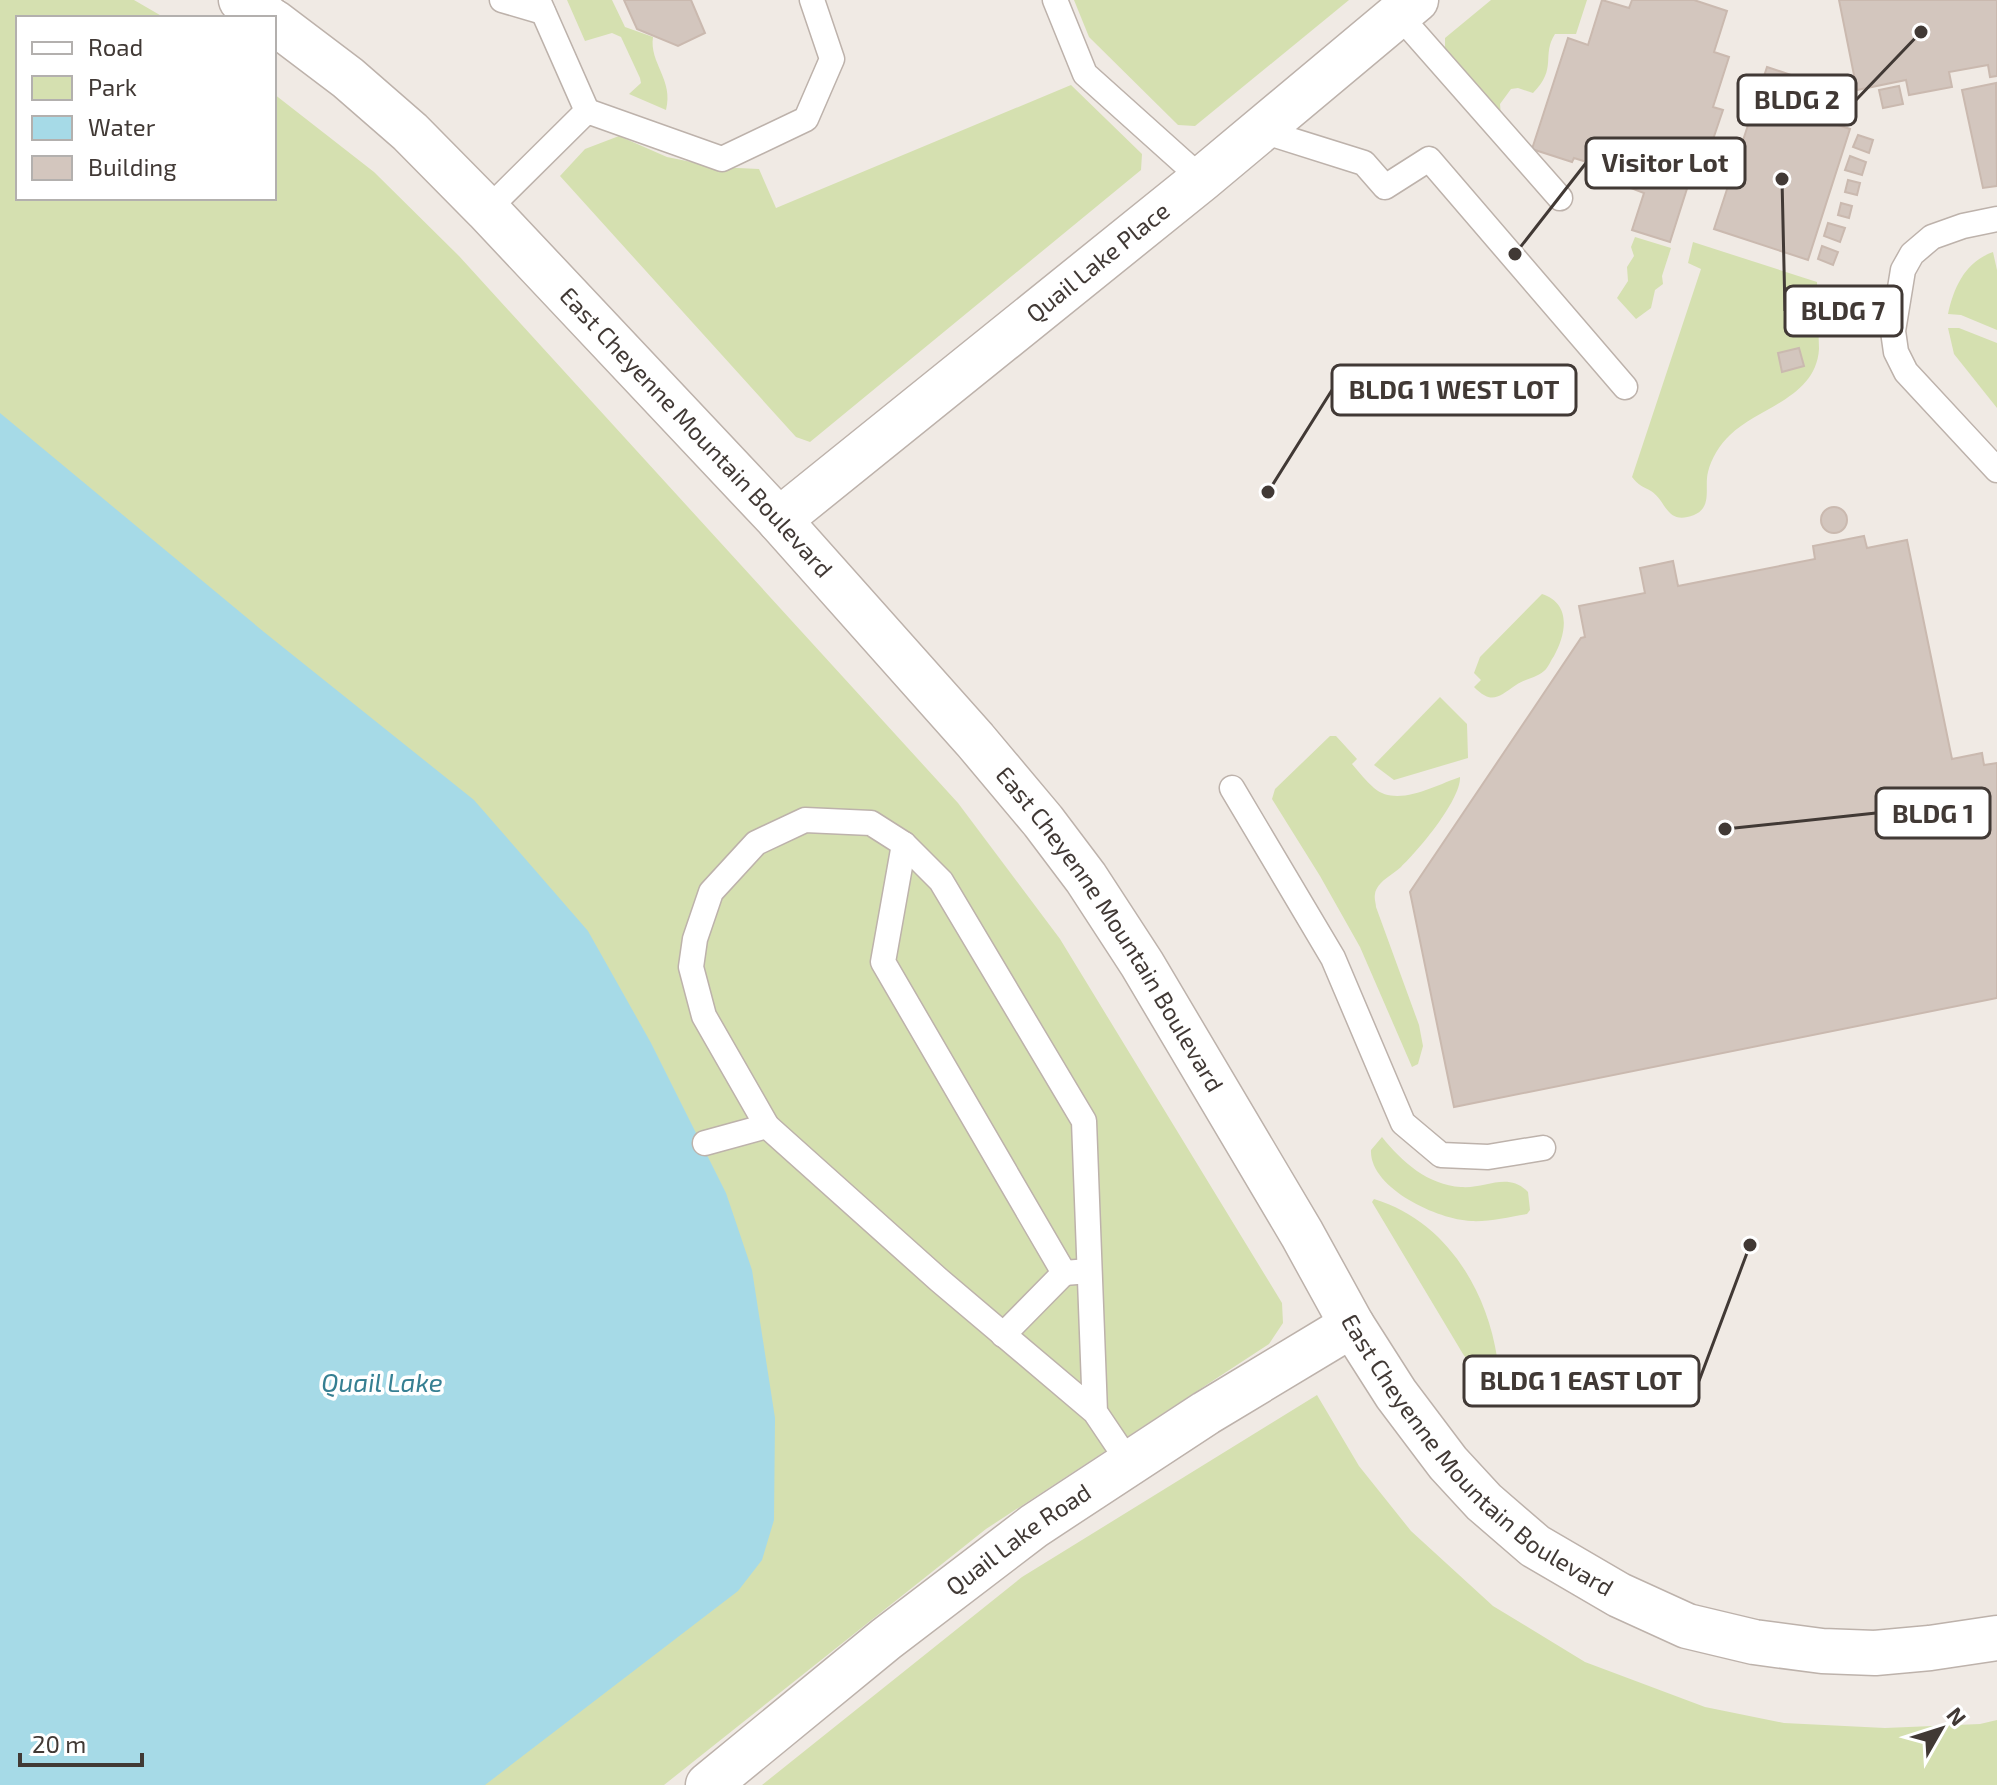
<svg xmlns="http://www.w3.org/2000/svg" width="1997" height="1785" font-family="'Exo 2',sans-serif">
<rect width="100%" height="100%" fill="#f0eae4"/>
<g fill="#d5e0b0">
<path d="M0,0h134l31,18h-147v180h256v-104l100,78 85,84 499,547 102,136 222,364 1,20 -14,21 -283,185 -322,256h-664z"/>
<path d="M567,0h45l13,27 28,10c-4,26 21,43 13,73l-37,-16 12,-11 -1,-5 -19,-41 -9,-4 -27,8z"/>
<path d="M1074,0h275l-154,126 -17,-1 -89,-88z"/>
<path d="M1491,0h96l-11,34h-21c-14,22 3,34 -22,59l-15,-5 -7,1 -11,15 1,12 -56,-67v-11z"/>
<path d="M1071,85l71,69 -1,16 -331,272 -14,-5 -236,-261 25,-27 34,-13 48,21 49,10 43,2 17,39z"/>
<path d="M1635,237l36,11 -9,28 1,8 -8,6 -4,18 -15,11 -19,-21 11,-17 -1,-14 7,-11 -3,-9z"/>
<path d="M1693,242l124,40 2,67c-3,49 -60,58 -89,86 -10,9 -19,24 -22,37 -4,15 5,35 -14,43 -28,11 -27,-14 -43,-24 -9,-5 -12,-5 -19,-14l69,-208 -13,-6z"/>
<path d="M1993,252l4,18v60l-36,-15 -13,-1c6,-27 17,-52 45,-62z"/>
<path d="M1948,328h11l38,15v65l-43,-54z"/>
<path d="M1542,594c30,10 24,40 12,62 -3,4 -6,12 -10,15 -8,7 -20,8 -28,14 -18,12 -24,20 -42,2l7,-7 -7,-7 6,-16z"/>
<path d="M1440,697l27,27 1,34 -74,22 -20,-15z"/>
<path d="M1330,736h6l21,23 -5,5c7,8 14,17 22,24 23,20 62,-3 86,-11 1,23 -42,74 -59,90 -9,8 -24,15 -26,27 -1,5 1,9 1,13l43,118 4,21 -5,18 -6,3 -52,-120 -40,-71 -48,-77 3,-10z"/>
<path d="M1382,1137c20,25 46,48 79,50 25,2 47,-16 67,5l2,18 -3,4c-19,3 -38,8 -56,7 -33,-1 -102,-33 -100,-71z"/>
<path d="M1374,1199c70,21 112,88 123,158 3,16 5,33 3,49l-37,-52 -91,-152z"/>
<path d="M1317,1395l42,71 52,65 82,75 92,56 120,45 79,16 101,5 95,-4 17,-4v65h-1235l260,-208z"/>
</g>
<path fill="#a6dae7" d="M0,413l264,219 210,168 114,131 63,112 75,150 26,77 23,148 -1,102 -12,40 -24,31 -253,194h-485z"/>
<g fill="#d3c6be" stroke="#cab9af" stroke-width="2">
<path d="M624,0h67l14,33 -27,13 -41,-17z"/>
<path d="M1602,0l27,8 3,-8h62l33,11 -13,41 15,5 -16,50 10,3 -15,44 -9,-3 -29,91 -38,-12 12,-37 -16,-6 3,-11 -57,-18 -2,4 -40,-13 36,-111 20,7z"/>
<path d="M1839,0h158v76l-7,1 -2,-12 -39,7 3,15 -43,8 -3,-15 -49,10z"/>
<path d="M1767,67l45,15 11,27 -3,10 30,10 -42,131 -94,-31z"/>
<path d="M1996,83l1,103 -14,2 -21,-98z"/>
<path d="M1899,86l4,18 -20,4 -4,-18z"/>
<path d="M1858,135l15,5 -4,13 -16,-6z"/>
<path d="M1850,156l16,6 -4,13 -17,-5z"/>
<path d="M1848,180l12,3 -3,12 -12,-3z"/>
<path d="M1841,203l11,3 -3,12 -11,-3z"/>
<path d="M1828,223l17,5 -5,14 -16,-6z"/>
<path d="M1822,246l16,6 -5,13 -15,-6z"/>
<path d="M1799,348l5,18 -22,6 -4,-19z"/>
<circle cx="1834" cy="520" r="13"/>
<path d="M1864,536l3,12 40,-8 45,219 30,-6 2,12 13,-2v235l-543,109 -44,-215 171,-254 4,-1 -6,-31 66,-13 -5,-25 33,-7 5,25 137,-27 -2,-13z"/>
</g>
<g fill="none" stroke-linecap="round" stroke-linejoin="round">
<g stroke="#bdb2ab" stroke-width="27">
<g id="service">
<path d="M502,0l41,12"/>
<path d="M538,0l49,111"/>
<path d="M1055,0l30,74 117,105"/>
<path d="M1398,14l162,184"/>
<path d="M1259,130l105,33 21,24 44,-28 196,228"/>
<path d="M487,210l100,-99 135,48 84,-40 26,-60 -20,-59"/>
<path d="M1997,219l-34,7 -31,11 -20,17 -9,16 -10,61 3,21 10,20 91,98"/>
<path d="M1232,788l101,170 70,165 38,32 47,2 55,-9"/>
<path d="M904,844l-21,118 181,311 25,-2"/>
<path d="M705,1143l62,-17"/>
<path d="M1003,1335l61,-62"/>
<path d="M1095,1412l-156,-132 -172,-154 -63,-110 -13,-49 4,-28 16,-47 45,-49 49,-23 66,3 33,21 37,37 143,240 11,291 35,52"/>
</g>
</g>
<g stroke="#bdb2ab" stroke-width="47">
<g id="minor">
<path id="s1" d="M779,520l423,-341 214,-179"/>
</g>
</g>
<g stroke="#bdb2ab" stroke-width="47">
<g id="tertiary">
<path d="M241,0l27,18"/>
<path id="s2" d="M274,22l74,56 62,54 77,78 292,310 196,220 68,81 43,57 56,86 160,270 50,91 44,69 52,69 36,39 51,44 84,49 68,31 67,16 68,9 53,2 55,-5 67,-10"/>
<path id="s3" d="M708,1785l178,-146 148,-113 172,-113 146,-88"/>
</g>
</g>
<use href="#service" stroke="#fff" stroke-width="24"/>
<use href="#minor" stroke="#fff" stroke-width="44"/>
<use href="#tertiary" stroke="#fff" stroke-width="44"/>
</g>
<g text-anchor="middle" stroke-width="7" stroke-linejoin="round" paint-order="stroke">
<g font-size="24" fill="#413935" stroke="#fff">
<text dy="8" stroke="none"><textPath href="#s1" startOffset="410">Quail Lake Place</textPath></text>
<text dy="8" stroke="none"><textPath href="#s2" startOffset="590">East Cheyenne Mountain Boulevard</textPath></text>
<text dy="8" stroke="none"><textPath href="#s2" startOffset="1238">East Cheyenne Mountain Boulevard</textPath></text>
<text dy="8" stroke="none"><textPath href="#s2" startOffset="1886">East Cheyenne Mountain Boulevard</textPath></text>
<text dy="8" stroke="none"><textPath href="#s3" startOffset="396">Quail Lake Road</textPath></text>
</g>
<g font-size="26" font-style="italic" fill="#367f92" stroke="#fff">
<text x="382" y="1392">Quail Lake</text>
</g>
</g>
<path fill="none" stroke="#413935" stroke-width="3" d="M1921 32L1856 100M1515 254L1586 163M1782 179L1785 311M1268 492L1332 390M1725 829L1876 813M1750 1245L1699 1381"/>
<g fill="#413935" stroke="#fff" stroke-width="3">
<circle cx="1921" cy="32" r="8"/>
<circle cx="1515" cy="254" r="8"/>
<circle cx="1782" cy="179" r="8"/>
<circle cx="1268" cy="492" r="8"/>
<circle cx="1725" cy="829" r="8"/>
<circle cx="1750" cy="1245" r="8"/>
</g>
<g fill="#fff" stroke="#413935" stroke-width="3">
<rect x="1738" y="75" width="118" height="50" rx="8"/>
<rect x="1586" y="138" width="159" height="50" rx="8"/>
<rect x="1785" y="286" width="117" height="50" rx="8"/>
<rect x="1332" y="365" width="244" height="50" rx="8"/>
<rect x="1876" y="788" width="114" height="50" rx="8"/>
<rect x="1464" y="1356" width="235" height="50" rx="8"/>
</g>
<g font-size="26" text-anchor="middle" font-weight="bold" fill="#413935">
<text x="1797" y="109">BLDG 2</text>
<text x="1665" y="172">Visitor Lot</text>
<text x="1843" y="320">BLDG 7</text>
<text x="1454" y="399">BLDG 1 WEST LOT</text>
<text x="1933" y="823">BLDG 1</text>
<text x="1581" y="1390">BLDG 1 EAST LOT</text>
</g>
<rect x="16" y="16" width="260" height="184" fill="#ffffff" stroke="#b3b0ae" stroke-width="2"/>
<rect x="32" y="42" width="40" height="12" fill="#ffffff" stroke="#b3b0ae" stroke-width="2"/>
<text x="88" y="56" font-size="24" fill="#413935">Road</text>
<rect x="32" y="76" width="40" height="24" fill="#d5e0b0" stroke="#b3b0ae" stroke-width="2"/>
<text x="88" y="96" font-size="24" fill="#413935">Park</text>
<rect x="32" y="116" width="40" height="24" fill="#a6dae7" stroke="#b3b0ae" stroke-width="2"/>
<text x="88" y="136" font-size="24" fill="#413935">Water</text>
<rect x="32" y="156" width="40" height="24" fill="#d3c6be" stroke="#b3b0ae" stroke-width="2"/>
<text x="88" y="176" font-size="24" fill="#413935">Building</text>
<g transform="translate(1941 1729) rotate(51)" stroke="#ffffff" stroke-width="6" paint-order="stroke">
<path d="M0-6L14 30L0 20L-14 30Z" fill="#413935"/>
<text y="-12" font-size="22" font-weight="bold" text-anchor="middle" fill="#413935">N</text>
</g>
<path d="M20 1753v12h122v-12" fill="none" stroke="#413935" stroke-width="4"/>
<text x="32" y="1753" font-size="24" fill="#413935" stroke="#ffffff" stroke-width="6" paint-order="stroke">20 m</text>
</svg>
